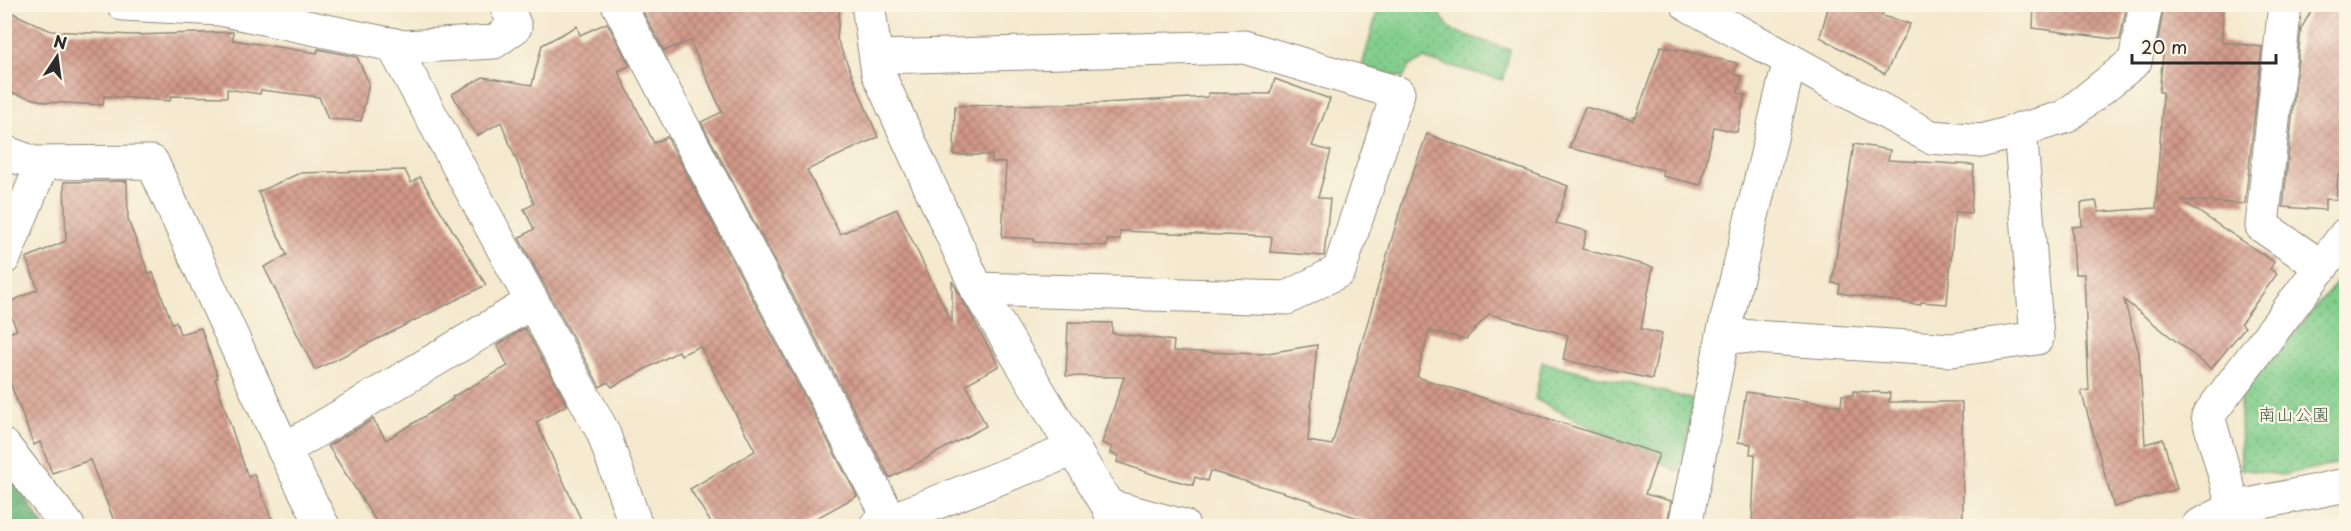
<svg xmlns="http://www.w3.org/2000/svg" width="2351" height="531" font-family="'Playpen Sans','Klee One',sans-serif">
<defs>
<pattern id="forest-crowns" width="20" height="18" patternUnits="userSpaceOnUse" patternTransform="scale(1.5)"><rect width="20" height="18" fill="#68b178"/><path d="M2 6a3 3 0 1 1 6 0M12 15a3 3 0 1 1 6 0" fill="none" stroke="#569063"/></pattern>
<pattern id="park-dots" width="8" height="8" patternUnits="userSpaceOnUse" patternTransform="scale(1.5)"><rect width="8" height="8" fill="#81ce8c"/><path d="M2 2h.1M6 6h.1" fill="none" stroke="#6aa773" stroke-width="1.8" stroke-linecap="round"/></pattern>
<pattern id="building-cross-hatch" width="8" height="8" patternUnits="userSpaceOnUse" patternTransform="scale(1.5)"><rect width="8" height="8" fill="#d19888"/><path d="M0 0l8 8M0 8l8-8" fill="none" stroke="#aa7c6f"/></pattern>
</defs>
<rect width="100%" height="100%" fill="#fcf5e5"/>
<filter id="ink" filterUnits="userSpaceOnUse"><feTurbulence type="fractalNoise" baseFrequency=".0167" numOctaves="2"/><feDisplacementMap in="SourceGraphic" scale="12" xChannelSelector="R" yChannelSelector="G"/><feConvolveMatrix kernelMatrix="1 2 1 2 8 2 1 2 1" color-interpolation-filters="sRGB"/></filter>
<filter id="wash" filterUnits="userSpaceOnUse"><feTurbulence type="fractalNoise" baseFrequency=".008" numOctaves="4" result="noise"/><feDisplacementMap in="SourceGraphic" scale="24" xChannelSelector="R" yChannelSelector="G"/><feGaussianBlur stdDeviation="1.35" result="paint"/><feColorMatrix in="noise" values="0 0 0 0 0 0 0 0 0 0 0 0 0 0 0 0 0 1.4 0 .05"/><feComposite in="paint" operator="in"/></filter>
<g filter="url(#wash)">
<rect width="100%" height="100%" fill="#f4e9ce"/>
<path fill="url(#forest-crowns)" stroke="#4a6e52" stroke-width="1.5" d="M5,467l39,59h-39z"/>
<g fill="url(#park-dots)" stroke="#567c5c" stroke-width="1.5">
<path d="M1379,5h54l18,25 59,20 -7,30 -79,-21 -15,7 -6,12 -41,-11z"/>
<path d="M2346,271v191l-65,13 -40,-6 -1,-71z"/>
<path d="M1542,362l154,38 -17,72 -144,-73z"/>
</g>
<g id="blocks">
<g fill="url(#building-cross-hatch)">
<path d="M648,4h192l-3,35 41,98 -71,33 33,64 57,-25 55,114v-42l47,85 -33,18 20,42 -96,52 -189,-356 21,-10 -32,-71 -26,10 -23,-43z"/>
<path d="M1829,4h56l-3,12 28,8 -25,50 -65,-37z"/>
<path d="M2034,4h93l-7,36 -87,-12z"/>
<path d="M2164,4h59l-1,38 40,5 -17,157 -64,-4 93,62 -4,7 7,5 -36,49 4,4 -34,42 -87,-69 15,53 6,91 18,-5 14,50 -63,18 -33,-116 8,-1 -5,-116h-9l-3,-47 10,-1 -1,-23 15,-2 3,11 57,-4 7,-116h-4l5,-46 -7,-1z"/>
<path d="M2315,4h31v172l-8,-1 -2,25 -11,-1v11l-42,-3 18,-178z"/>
<path d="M4,9l47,22 81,4 101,-3v8l84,13 1,-4 39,8 12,26 -8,38 -33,-2 -9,-22 -58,-7 -1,4 -33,-5v8l-56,-1 -1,5 -66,-5 -1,9 -57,-3 -42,-11z"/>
<path d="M607,23l23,43 -12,5 36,72 13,-6 190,359 -55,30h-89l-23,-37 65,-38 -55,-105 -19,9 -2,-4 -67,36 -4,-5 -8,5 -81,-149 15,-9 -10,-20 10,-5 -33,-82 -24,14 -25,-42 31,-17 49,8 10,-40 35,-19 3,9z"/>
<path d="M1661,46l76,17 -3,11 8,2 -4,17 7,2 -8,37 -23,-5 -13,58 -39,-9 1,-6 -94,-22 16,-41 48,13v-3h3z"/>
<path d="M1275,79l55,20 -18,47 19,5 -13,46 12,2 -6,57 -54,-4 2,-15 -152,-6v9h-13v6l-73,-4v-3l-32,-2 4,-74 -14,-1v-7h-38l1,-49 148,-3 105,-6v-4l62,1z"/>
<path d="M1427,134l141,52 -12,37 31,8 -5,18 71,18 -12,62 21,5 -10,45 -89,-19 5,-25 -79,-21 -23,25 -37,-8 -12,46 242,77 -14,40 26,7 -4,25h-285l-70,-23v-2l-102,-30 -3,10 -12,-4 -2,8 -32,-8 -44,-15 2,-6 -9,-3 2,-6 -10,-4 22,-66 -58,-1 2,-54 44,1v10l62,8 -1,10 88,3 56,-9 -9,96 24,4 72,-248z"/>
<path d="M1854,144l36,6 -2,10 86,5 -3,48 -16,-1 -8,92 -26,-2 -1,3 -81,-12 1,-9 -8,-1z"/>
<path d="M405,170l6,13 9,-6 66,108 -171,85 -51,-103 23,-12 -29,-63 42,-19z"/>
<path d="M127,181l1,39 21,54 4,-1 19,50 4,-1 4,12 21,-6 17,50 -3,1 33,98 6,-3 20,52h-158l-26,-66 -38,13 -12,-31 -6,3 -30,-78v-32l13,-5 -11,-26 32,-15 -12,-31 40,-17 -2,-59z"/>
<path d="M525,328l42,77 -31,17 48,104h-205l-51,-80 45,-27 13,21 67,-41 -1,-2 56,-31 -11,-21z"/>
<path d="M1853,391l37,2 -1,9h73l1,124h-34l-3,-6 -115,6h-59l3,-72h-5l1,-10 -13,-2 8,-50 95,14 1,-11h11z"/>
</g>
</g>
</g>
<g filter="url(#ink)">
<use href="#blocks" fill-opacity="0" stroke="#908a7c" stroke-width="1.5"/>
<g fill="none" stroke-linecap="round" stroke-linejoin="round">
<g stroke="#908a7c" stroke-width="35">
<g id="minor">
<path d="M123,4l97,5 183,38 91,-5 21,-15 -9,-23"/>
<path d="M618,4l272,515"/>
<path d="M868,4l10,69 99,216 131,217 8,20"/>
<path d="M1687,4l244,133 51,4 83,-24 70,-56 11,-57"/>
<path d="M2285,4l-23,222 60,41"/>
<path d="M392,44l211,388 33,94"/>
<path d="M876,57l368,-10 154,46 -59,178 -52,27 -310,-9"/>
<path d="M4,152l30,11 118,-1 132,288 39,76"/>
<path d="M4,258l38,-94"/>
<path d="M1723,335l229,15 85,-12 -17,-209"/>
<path d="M4,446l64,80"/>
<path d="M284,450l248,-148"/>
<path d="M1108,506l75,20"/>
<path d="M2234,508l-26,-92 138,-182"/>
<path d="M876,526l198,-77"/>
<path d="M1685,526l38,-191 67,-275"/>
<path d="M2198,526l36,-18 112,-23"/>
</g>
</g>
<use href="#minor" stroke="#fff" stroke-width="33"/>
</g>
</g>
<g text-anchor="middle" stroke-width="4.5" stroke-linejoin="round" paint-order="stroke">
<g font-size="18" fill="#455c48" stroke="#fcf5e5">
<text x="2294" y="421">南山公園</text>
</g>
</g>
<rect width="2351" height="531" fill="none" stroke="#fcf5e5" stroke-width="24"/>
<g transform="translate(57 57) rotate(13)" stroke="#fcf5e5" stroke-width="4.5" paint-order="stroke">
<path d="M0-4.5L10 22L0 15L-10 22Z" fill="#2b2b2b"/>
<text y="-9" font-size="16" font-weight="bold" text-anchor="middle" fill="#2b2b2b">N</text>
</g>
<path d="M2132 54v9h144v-9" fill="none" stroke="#2b2b2b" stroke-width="3"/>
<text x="2141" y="54" font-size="18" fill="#2b2b2b" stroke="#fcf5e5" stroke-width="4.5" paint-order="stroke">20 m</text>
</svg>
